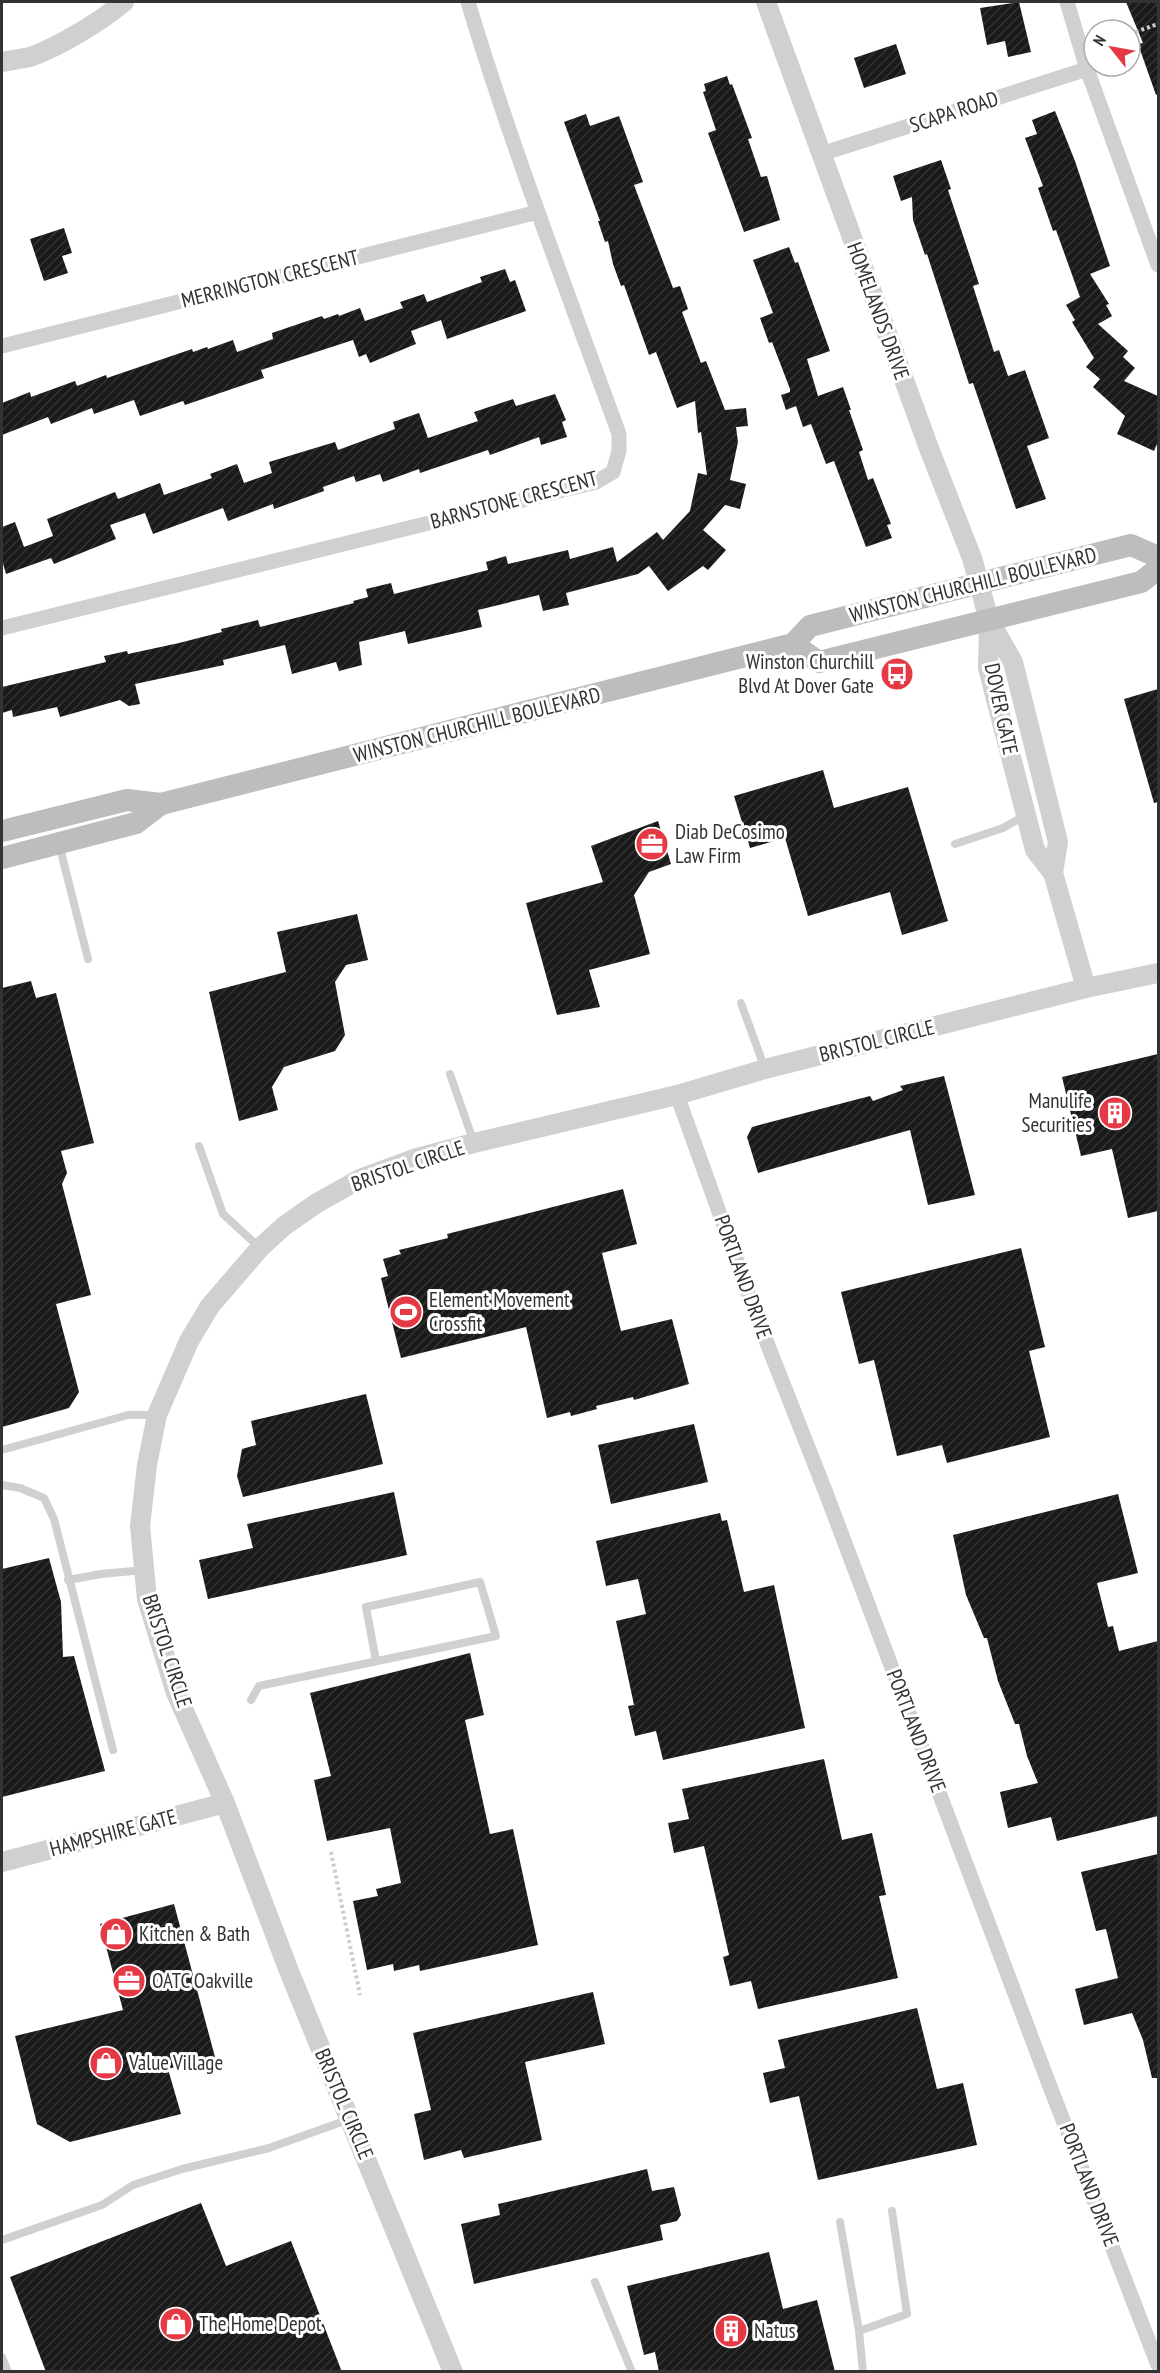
<svg xmlns="http://www.w3.org/2000/svg" width="1160" height="2373" font-family="'PT Sans Narrow',sans-serif">
<defs>
<pattern id="building-hatch" width="6" height="6" patternUnits="userSpaceOnUse" patternTransform="scale(1.5)"><rect width="6" height="6" fill="#1a1a1a"/><path d="M-1 1l2-2M0 6l6-6M5 7l2-2" fill="none" stroke="#333"/></pattern>
</defs>
<rect width="100%" height="100%" fill="#fff"/>
<g fill="url(#building-hatch)">
<path d="M1019,2l12,50 -23,5 -3,-16 -18,4 -7,-37z"/>
<path d="M1126,2h32v92l-2,1 -18,-51 5,-1z"/>
<path d="M896,44l10,30 -42,14 -10,-30z"/>
<path d="M727,76l3,9 2,-1 20,54 -4,1 13,38 6,-1 13,44 -36,12 -36,-99 8,-3 -13,-38 3,-1 -2,-7z"/>
<path d="M1055,111l20,50 35,105 -20,8 19,30 -3,1 6,11 -14,8 30,27 -5,6 12,11 -11,13 34,15v46l-4,9 -37,-17 8,-18 -32,-29 7,-8 -14,-12 8,-9 -22,-36 3,-2 -9,-15 14,-8 -24,-67 -3,1 -15,-43 5,-2 -18,-48 12,-4 -5,-14z"/>
<path d="M586,114l4,12 29,-10 24,66 -9,3 39,103 7,-2 8,23 -6,3 19,51 5,-2 19,49 21,-2 2,18 -12,1 2,15 -8,38 16,4 -6,25 -15,-4 -22,25 23,20 -18,20 -5,-4 -35,25 -19,-25 -11,8 -72,19 3,12 -26,6 -4,-16 -61,15 4,17 -74,17 -3,-13 -46,11 3,23 -23,6 -3,-9 -44,12 -7,-29 -62,15 1,5 -89,19 5,20 -11,2 -9,-6 -60,17 -3,-10 -44,10 -1,-7 -10,3v-26l104,-25 -2,-6 23,-5 1,3 51,-11 43,-11 -1,-3 37,-9 2,7 59,-15 35,-9 -1,-2 15,-4 -2,-8 25,-6 3,11 94,-24 -2,-8 20,-6 2,8 60,-14 2,9 43,-12 4,15 40,-30 6,8 27,-29 8,-38 9,2 -6,-43 -3,1 -3,-32 -18,7 -21,-56 -7,3 -25,-70 -3,1 -8,-22 -5,-23 -3,1 -7,-21h2l-36,-99z"/>
<path d="M941,160l10,29 -3,1 31,94 -6,2 21,66 5,-2 9,26 17,-6 24,68 -22,8 19,53 -30,10 -43,-126 -4,1 -42,-130 -2,1 -12,-35 -1,-23 -11,4 -8,-25z"/>
<path d="M64,228l8,25 -10,3 6,17 -24,8 -14,-42z"/>
<path d="M789,247l6,16 3,-1 32,89 -23,8 11,37 25,-9 8,23h-2l14,40 -4,2 9,28 5,-2 18,46 -4,1 5,13 -26,9 -32,-86 -8,3 -15,-40 -8,3 -7,-21 -10,4 -5,-15 9,-3v-3l-18,-47 -3,1 -9,-25 13,-5 -20,-53z"/>
<path d="M505,269l5,13 5,-2 11,31 -79,28 -6,-19 -30,11 5,13 -46,19 -4,-9 -7,3 -6,-17 -92,30 3,8 -79,27 -2,-4 -43,15 -6,-16 -40,14 -2,-6 -41,16 -3,-7 -46,18v-32l28,-11 1,5 44,-16 2,5 29,-11 1,3 85,-29 1,3 14,-5 1,2 25,-9 4,12 36,-13 -1,-6 50,-17 2,3 14,-5 1,2 21,-8 5,13 38,-13 -3,-6 24,-8 3,8 55,-20 -2,-5z"/>
<path d="M555,394l11,26 -4,2 5,15 -26,8 -2,-8 -49,18 -2,-5 -68,23 -1,-4 -36,13 -3,-8 -24,8 -2,-6 -31,11 1,4 -50,18 -1,-5 -45,17 -5,-13 -70,26 -8,-21 -35,12 6,14 -62,25 -3,-6 -45,16 -4,-14v-33l13,-5 9,25 29,-11 -6,-17 68,-27 3,7 42,-16 4,12 48,-17 -2,-4 27,-10 7,19 28,-10 -3,-11 66,-20 3,8 57,-21 -2,-7 26,-9 9,25 50,-17 -4,-9 39,-13 3,7z"/>
<path d="M1158,689v113l-4,1 -30,-104z"/>
<path d="M823,770l11,38 74,-21 40,134 -46,14 -12,-43 -82,24 -23,-78 -35,10 -16,-52z"/>
<path d="M658,821l13,43 -22,8 -15,23 16,59 -61,16 11,37 -43,8 -31,-112 77,-21 -12,-36z"/>
<path d="M357,914l11,46 -22,5 -11,17 10,53 -10,16 -51,16 -12,20 6,23 -39,11 -30,-129 77,-20 -9,-40z"/>
<path d="M31,981l5,17 20,-5 38,150 -33,8 6,22 -5,11 29,111 -35,9 23,88 -10,16 -67,19v-439z"/>
<path d="M1158,1054v157l-30,7 -16,-69 -31,7 -19,-79z"/>
<path d="M944,1076l31,119 -47,10 -18,-75 -152,43 -11,-36 5,-10 118,-31 3,5 30,-11 -3,-4z"/>
<path d="M623,1189l14,55 -35,9 19,78 51,-12 17,65 -55,16 -1,-3 -37,9 1,3 -26,7 -1,-4 -23,6 -21,-91 -125,31 -20,-80 7,-2 -5,-17 18,-5 -2,-4 49,-12 -1,-4z"/>
<path d="M1021,1248l24,99 -16,4 21,86 -103,26 -5,-18 -45,11 -23,-96 -15,4 -18,-72z"/>
<path d="M366,1394l17,70 -140,33 -6,-21 5,-27 14,-4 -5,-24z"/>
<path d="M694,1424l14,58 -97,22 -13,-59z"/>
<path d="M394,1492l13,63 -199,44 -9,-39 54,-12 -6,-24z"/>
<path d="M1118,1494l20,79 -41,10 11,44 5,-1 6,25 39,-10v175l-101,25 -6,-24 -43,11 -8,-36 38,-9 -11,-27 -8,-32h-4l-17,-43 -11,-43h-3l-18,-43 -13,-60z"/>
<path d="M720,1513l2,8 5,-1 17,72 30,-7 31,143 -142,32 -7,-29 -21,5 -7,-30 6,-1 -18,-84 30,-7 -8,-35 -32,7 -10,-45z"/>
<path d="M49,1558l12,44 2,55 11,-1 31,115 -103,26v-228z"/>
<path d="M470,1653l14,62 -19,5 25,114 23,-5 25,116 -118,26 -1,-6 -25,6 -1,-7 -26,6 -14,-69 25,-5 -2,-7 25,-6 -11,-55 -63,13 -13,-61 17,-4 -21,-83z"/>
<path d="M824,1759l18,81 30,-7 14,62 -7,1 19,82 -140,31 -7,-28 -21,5 -7,-29 6,-2 -25,-109 -30,7 -6,-30 21,-4 -7,-30z"/>
<path d="M1158,1854v224h-6l-9,-38 -11,-27 -48,12 -9,-36 43,-11 -12,-49 -10,2 -15,-59z"/>
<path d="M174,1904l41,153 -47,12 13,45 -111,28 -33,-18 -22,-88 108,-26 -23,-86z"/>
<path d="M593,1992l12,52 -80,18 17,78 -78,18 -3,-8 -37,10 -10,-46 17,-4 -18,-77z"/>
<path d="M917,2008l20,81 26,-6 14,62 -159,35 -19,-84 -29,7 -7,-30 22,-5 -7,-28z"/>
<path d="M647,2169l5,22 22,-4 7,28 -4,6 -17,4 3,15 -189,44 -13,-60 39,-9 -2,-11z"/>
<path d="M201,2203l25,63 65,-25 51,131h-296l-36,-95z"/>
<path d="M769,2252l14,57 34,-9 18,72h-176l-4,-20 -11,3 -17,-69z"/>
</g>
<g fill="none" stroke-linecap="round" stroke-linejoin="round">
<g stroke="#cdcdcd" stroke-width="4" stroke-dasharray="3 3" stroke-linecap="butt">
<path d="M1130,34l28,-10"/>
<path d="M331,1852l29,143"/>
</g>
<g stroke="#d0d0d0" stroke-width="8">
<path d="M59,844l29,115"/>
<path d="M955,844l48,-16 23,-13"/>
<path d="M741,1003l24,66"/>
<path d="M450,1074l24,69"/>
<path d="M199,1146l24,68 37,34"/>
<path d="M2,1450l126,-35h29"/>
<path d="M2,1485l18,3 24,10 10,21 59,231"/>
<path d="M68,1580l33,-6 43,-4"/>
<path d="M251,1700l8,-14 237,-50 -16,-54 -114,25 10,54"/>
<path d="M840,2222l19,109 4,41"/>
<path d="M2,2240l100,-35 31,-20 49,-16 87,-21 81,-29"/>
<path d="M595,2282l37,90"/>
<path d="M859,2331l48,-17 -15,-103"/>
<path d="M2,2357l6,15"/>
</g>
<g stroke="#d0d0d0" stroke-width="15">
<path d="M1067,2l20,67 71,196"/>
<path d="M821,154l266,-85"/>
<path d="M2,346l536,-134"/>
<path d="M2,628l594,-146 17,-10 6,-21v-17c-52,-143 -107,-286 -151,-432"/>
<path d="M677,1095l81,225 68,173 223,591 109,281"/>
</g>
<g stroke="#d0d0d0" stroke-width="20">
<path d="M766,2l164,449 42,107 17,62 24,42 45,180 -5,31"/>
<path d="M2,62c9,-2 19,-3 28,-5 29,-10 71,-36 94,-55"/>
<path d="M989,623l-1,45 47,182 18,23 33,115"/>
<path d="M2,1862l223,-59"/>
<path d="M453,2372l-164,-401 -64,-168 -49,-110 -29,-94 -7,-73 7,-61 10,-50 32,-74 21,-35 50,-58 24,-22 33,-23 43,-24 57,-21 57,-15 203,-48 88,-26 321,-81 72,-15"/>
</g>
<g stroke="#bdbdbd" stroke-width="22">
<path d="M793,644l26,18 322,-80 17,-13"/>
<path d="M2,831l125,-31 34,4 632,-160 17,-18 321,-81 27,12"/>
<path d="M2,858l134,-35 25,-19"/>
</g>
</g>
<defs>
<g id="bus-disc" transform="scale(1.725)"><circle r="9.5" fill="#e63946" stroke="#fff"/><path d="M-5-6H5V4H4V6H2V4H-2V6H-4V4H-5ZM-3.5-4V0h7V-4ZM-3.5 1.2v1.5H-2V1.2ZM2 1.2v1.5H3.5V1.2Z" fill="#fff"/></g>
<g id="office-disc" transform="scale(1.725)"><circle r="9.5" fill="#e63946" stroke="#fff"/><path d="M-6-3h4V-5.5h4V-3h4V5H-6ZM-1-4.5V-3h2v-1.5ZM-6 0V1H6V0Z" fill="#fff"/></g>
<g id="building-disc" transform="scale(1.725)"><circle r="9.5" fill="#e63946" stroke="#fff"/><path d="M-4-6H4V6H1V3H-1V6H-4ZM-2.5-4.3h1.7v1.8h-1.7ZM.8-4.3h1.7v1.8H.8ZM-2.5-1h1.7V.8h-1.7ZM.8-1h1.7V.8H.8Z" fill="#fff"/></g>
<g id="stadium-disc" transform="scale(1.725)"><circle r="9.5" fill="#e63946" stroke="#fff"/><path d="M0-5a6.5 5 0 1 0 0 10a6.5 5 0 1 0 0-10ZM-3.5-1.8h7v3.6h-7Z" fill="#fff"/></g>
<g id="shop-disc" transform="scale(1.725)"><circle r="9.5" fill="#e63946" stroke="#fff"/><path d="M-5-2.5h2.3a2.7 3.5 0 0 1 5.4 0H5L5.5 6h-11ZM-1.5-2.5h3a1.5 2.3 0 0 0-3 0Z" fill="#fff"/></g>
</defs>
<g fill-rule="evenodd">
<use href="#bus-disc" x="897" y="674"/>
<use href="#office-disc" x="652" y="844"/>
<use href="#building-disc" x="1115" y="1113"/>
<use href="#stadium-disc" x="406" y="1312"/>
<use href="#shop-disc" x="116" y="1934"/>
<use href="#office-disc" x="129" y="1981"/>
<use href="#shop-disc" x="106" y="2063"/>
<use href="#shop-disc" x="176" y="2324"/>
<use href="#building-disc" x="731" y="2331"/>
</g>
<g text-anchor="middle" stroke-width="6" stroke-linejoin="round" paint-order="stroke">
<g font-size="21" fill="#333" stroke="#fff">
<text transform="translate(954 112) rotate(-18)" y="7">SCAPA ROAD</text>
<text transform="translate(270 279) rotate(-14)" y="7">MERRINGTON CRESCENT</text>
<text transform="translate(878 311) rotate(70)" y="7">HOMELANDS DRIVE</text>
<text transform="translate(514 500) rotate(-15)" y="7">BARNSTONE CRESCENT</text>
<text transform="translate(973 585) rotate(-14)" y="7">WINSTON CHURCHILL BOULEVARD</text>
<text transform="translate(1001 709) rotate(78)" y="7">DOVER GATE</text>
<text transform="translate(477 725) rotate(-14)" y="7">WINSTON CHURCHILL BOULEVARD</text>
<text transform="translate(877 1041) rotate(-14)" y="7">BRISTOL CIRCLE</text>
<text transform="translate(408 1166) rotate(-19)" y="7">BRISTOL CIRCLE</text>
<text transform="translate(743 1277) rotate(70)" y="7">PORTLAND DRIVE</text>
<text transform="translate(167 1651) rotate(72)" y="7">BRISTOL CIRCLE</text>
<text transform="translate(916 1731) rotate(69)" y="7">PORTLAND DRIVE</text>
<text transform="translate(113 1833) rotate(-15)" y="7">HAMPSHIRE GATE</text>
<text transform="translate(344 2104) rotate(67)" y="7">BRISTOL CIRCLE</text>
<text transform="translate(1089 2185) rotate(69)" y="7">PORTLAND DRIVE</text>
</g>
<g font-size="21" fill="#333" stroke="#fff" text-anchor="start">
<text x="874" y="669" text-anchor="end">Winston Churchill<tspan x="874" dy="24">Blvd At Dover Gate</tspan></text>
<text x="675" y="839">Diab DeCosimo<tspan x="675" dy="24">Law Firm</tspan></text>
<text x="1092" y="1108" text-anchor="end">Manulife<tspan x="1092" dy="24">Securities</tspan></text>
<text x="429" y="1307">Element Movement<tspan x="429" dy="24">Crossfit</tspan></text>
<text x="139" y="1941">Kitchen &amp; Bath</text>
<text x="152" y="1988">OATC Oakville</text>
<text x="129" y="2070">Value Village</text>
<text x="199" y="2331">The Home Depot</text>
<text x="754" y="2338">Natus</text>
</g>
</g>
<rect width="1160" height="2373" fill="none" stroke="#333333" stroke-width="6"/>
<g transform="translate(1112 48) rotate(301)"><circle r="28" fill="#ffffff" stroke="#adadad" stroke-width="1.5"/>
<path d="M0-4.5L10 22L0 15L-10 22Z" fill="#e63946"/>
<text y="-9" font-size="16" font-weight="bold" text-anchor="middle" fill="#333333">N</text>
</g>
</svg>
